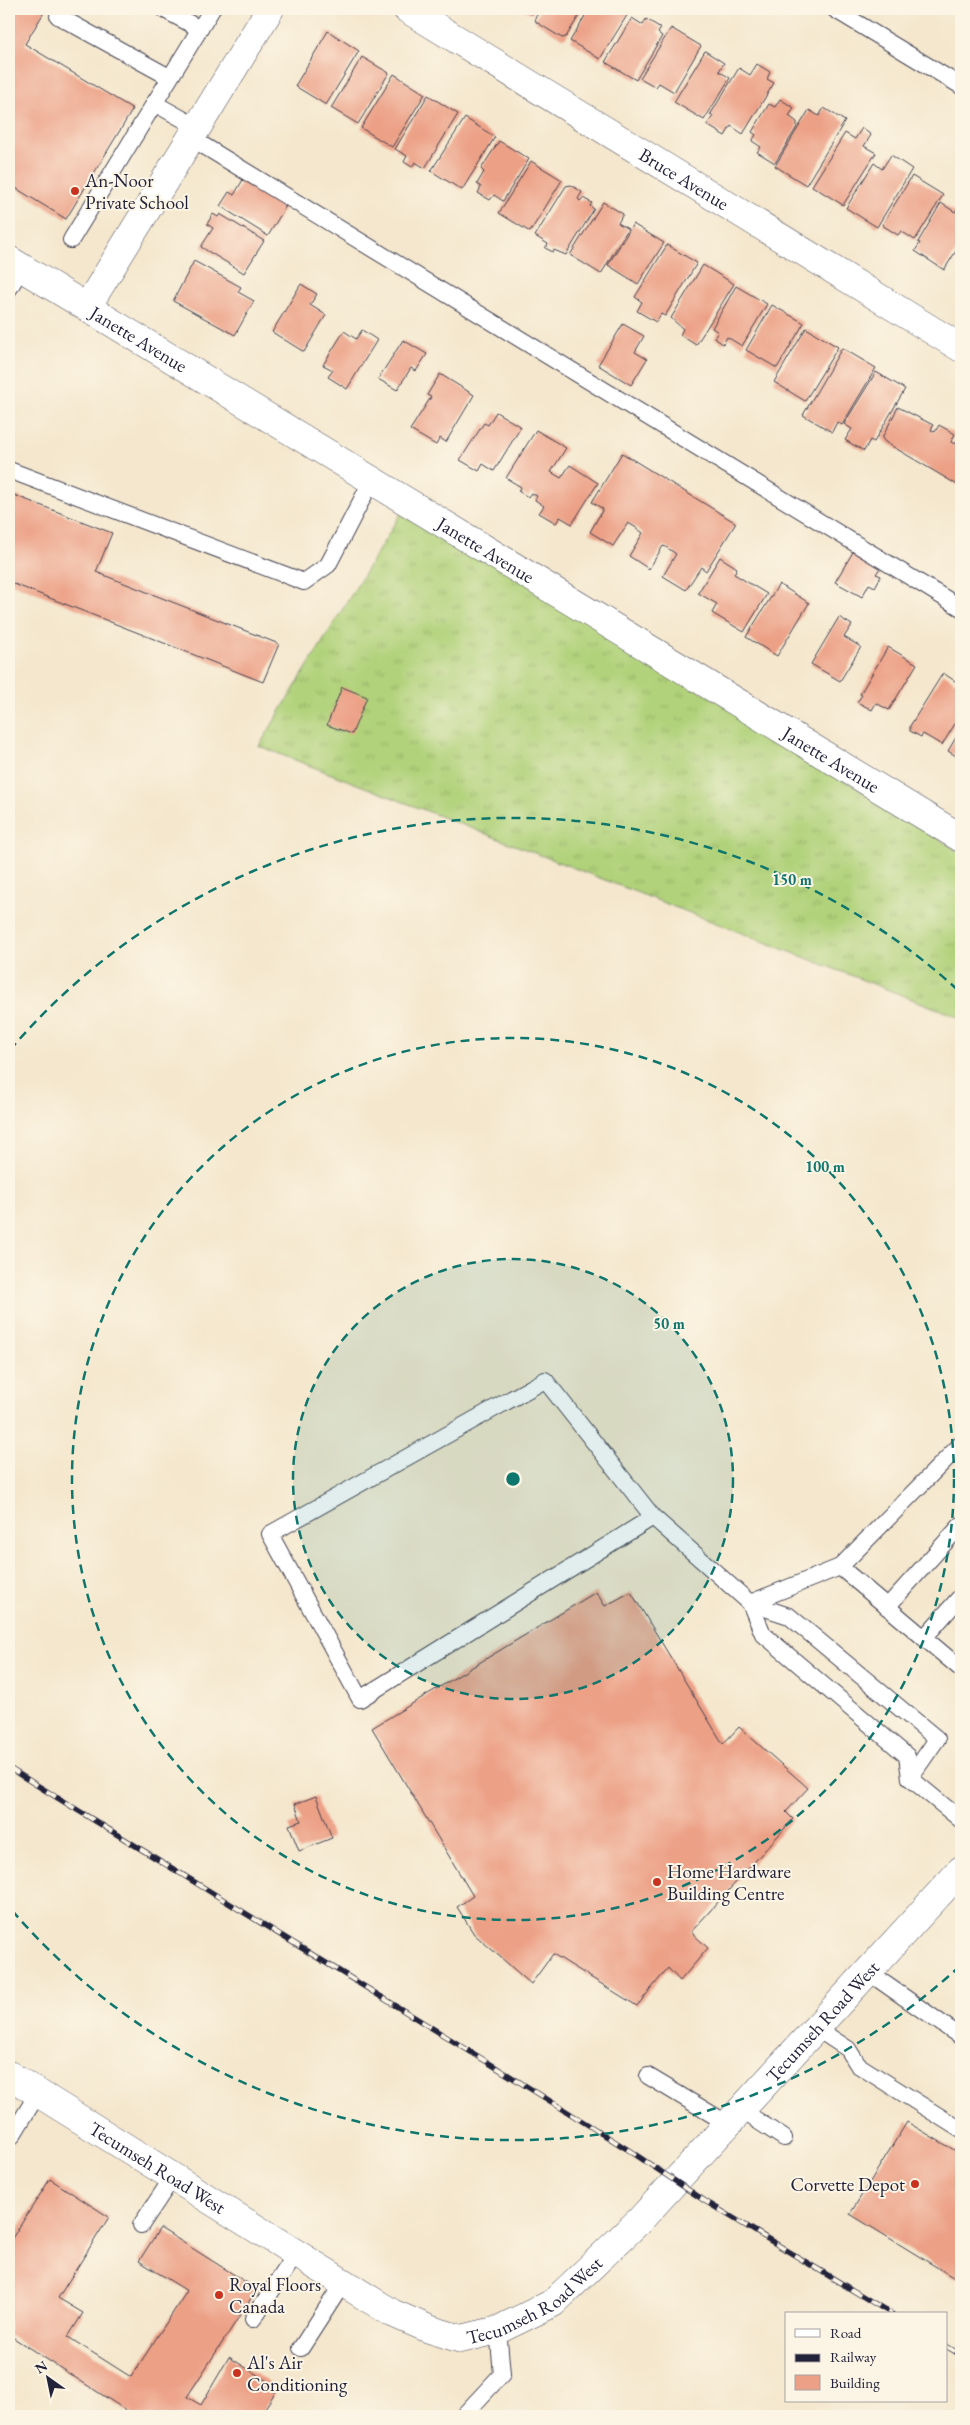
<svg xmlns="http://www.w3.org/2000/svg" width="970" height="2425" font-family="'EB Garamond',serif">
<defs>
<pattern id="grass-tufts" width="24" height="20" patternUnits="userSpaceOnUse" patternTransform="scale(1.25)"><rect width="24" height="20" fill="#b1d27a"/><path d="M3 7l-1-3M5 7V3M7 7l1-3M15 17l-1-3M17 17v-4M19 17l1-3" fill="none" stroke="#98b46a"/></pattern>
</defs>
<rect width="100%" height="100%" fill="#fcf5e5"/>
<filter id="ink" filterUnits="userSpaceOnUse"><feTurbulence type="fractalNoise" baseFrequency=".02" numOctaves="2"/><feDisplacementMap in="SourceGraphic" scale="10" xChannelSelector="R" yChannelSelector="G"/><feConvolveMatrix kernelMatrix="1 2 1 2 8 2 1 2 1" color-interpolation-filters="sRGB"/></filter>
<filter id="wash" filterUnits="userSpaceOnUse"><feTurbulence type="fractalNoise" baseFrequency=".0096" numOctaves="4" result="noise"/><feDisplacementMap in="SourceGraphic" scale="20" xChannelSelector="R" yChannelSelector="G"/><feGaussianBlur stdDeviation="1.12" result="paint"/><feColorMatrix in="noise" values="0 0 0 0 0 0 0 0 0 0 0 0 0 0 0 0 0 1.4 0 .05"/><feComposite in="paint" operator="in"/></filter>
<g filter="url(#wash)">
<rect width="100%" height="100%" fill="#f4e7cd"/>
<path fill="url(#grass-tufts)" stroke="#6a7a5a" d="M405,507l556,346v165l-702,-272z"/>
<g id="blocks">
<g fill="#eca086">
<path d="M9,9h37l-21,35 108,65 -67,110 -57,-35z"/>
<path d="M523,9h12l-3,5z"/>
<path d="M541,9h42l-17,28 -4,1 -26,-16 -1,-4z"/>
<path d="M589,9h42l-31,50 -30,-18z"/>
<path d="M632,18l11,7 3,-6 15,9 -3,5 4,3 -26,44 -31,-18z"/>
<path d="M671,28l30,18 -27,46 -15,-9 -3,4 -16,-9z"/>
<path d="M328,31l31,20 -33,54 -31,-19z"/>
<path d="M705,51l19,12 -5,8 11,7 -26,42 -30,-18z"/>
<path d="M362,57l27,16 -31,51 -27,-16z"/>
<path d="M757,64l13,8 -3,7 7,4 -31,51 -12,-8 -6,10 -18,-11 6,-9 -3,-1 29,-47 11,7z"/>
<path d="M394,74l31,20 -33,53 -31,-19z"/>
<path d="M428,95l30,19 -33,54 -10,-6 -3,5 -8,-5 3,-6 -12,-7z"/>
<path d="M780,99l14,9 -5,8 8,6v5l-22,36 -18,-11 4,-5 -9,-6 4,-6 -4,-3 17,-28 6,3z"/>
<path d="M824,108l21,13 -39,64 -31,-19 34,-56 10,6z"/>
<path d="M465,118l30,19 -33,53 -31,-19z"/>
<path d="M862,128l9,7 -7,11 12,7 -33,52 -31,-19 33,-53 10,6z"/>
<path d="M499,141l30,18 -26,42 -9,-6 -4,5 -12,-7 3,-6 -4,-3 7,-12 -3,-3z"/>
<path d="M891,155l21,14 -35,58 -31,-19 28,-45 8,6z"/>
<path d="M531,161l31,19 -32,52 -31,-19z"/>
<path d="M912,176l31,19 -28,45 -14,-9 -3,4 -16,-10z"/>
<path d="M244,178l43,26 -19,32 -48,-30 9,-14 5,3z"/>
<path d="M571,185l11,7 -4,7 2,2 3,-3 9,5 -2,3 4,3 -28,46 -12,-5 -1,2 -8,-4 3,-4 -13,-8 31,-50z"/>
<path d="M603,202l20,12 -5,9 10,6 -27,45 -31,-19z"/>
<path d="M941,203l14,9 4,-6 2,1v36l-17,27 -29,-19 5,-8 -2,-1z"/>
<path d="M213,214l5,3 2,-3 44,27 -20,32 -43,-26 12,-19 -6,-4z"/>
<path d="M633,224l31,19 -26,41 -30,-19z"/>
<path d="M667,245l30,18 -32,53 -4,-2 -5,8 -19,-11 5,-9 -7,-5z"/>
<path d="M194,261l47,26 -3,5 16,9 -19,34 -62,-34z"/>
<path d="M703,265l31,19 -38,61 -16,-10 3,-6 -12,-11z"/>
<path d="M301,284l16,10 -7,11 16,10 -22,37 -32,-20z"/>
<path d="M736,286l31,18 -25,42 -15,-9 -4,7 -9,-6 4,-6 -6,-4z"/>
<path d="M772,305l32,18 -27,45 -31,-18z"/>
<path d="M623,324l21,12 -9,16 12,7 -16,26 -33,-20z"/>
<path d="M806,328l32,19 -33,54 -31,-19z"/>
<path d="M362,330l15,10 -30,49 -19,-12 5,-7 -10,-5 21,-34 12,8z"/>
<path d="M403,340l24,14 -11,17 -5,-3 -14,22 -19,-11z"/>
<path d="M842,348l34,20 -34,57 -5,-3 -5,10 -29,-17z"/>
<path d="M876,372l29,17 -31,53 -4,-2 -6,11 -19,-11 7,-11 -8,-5z"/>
<path d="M440,374l34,21 -28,47 -6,-4 -4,7 -26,-15 21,-33 -4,-2z"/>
<path d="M898,407l35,18 -2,5 4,2 4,-7 16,9 -4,8 4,2 3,-4 3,2v45l-76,-45 -3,-4z"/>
<path d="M496,412l25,15 -27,44 -11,-7 -4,7 -19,-11 24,-37 4,2z"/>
<path d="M536,430l30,18 -15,24 10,6 9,-13 28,18 -26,41 -12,-7 -4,6 -17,-10 5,-7 -9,-6 2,-4 -6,-3 -3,4 -10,-6 3,-4 -15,-9z"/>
<path d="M622,453l114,70 -30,48 -5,-4 -15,23 -23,-14 13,-22 -10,-7 -3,-1 -14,23 -20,-13 14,-23 -8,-6 -7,-4 -15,23 -23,-14 13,-23 -11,-7z"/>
<path d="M9,493l103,40 -16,39 183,72 -16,38 -254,-100z"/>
<path d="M853,552l27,16 -4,6 5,2 -6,11 -6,-3 -7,13 -27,-15z"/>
<path d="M720,557l17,11 -3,6 33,20 -23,38 -32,-19 5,-9 -19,-11z"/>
<path d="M779,584l30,19 -32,53 -31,-19z"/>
<path d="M839,617l13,8 -8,12 17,10 -21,34 -29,-17z"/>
<path d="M888,647l29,17 -28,46 -13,-7 -4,7 -15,-8 5,-7 -2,-1z"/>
<path d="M943,673l18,12v29l-19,31 -19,-11 -2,3 -11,-6v-5z"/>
<path d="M342,687l25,10 -15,37 -25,-9z"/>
<path d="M961,729v30l-13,-8z"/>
<path d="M596,1592l9,14 26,-14 92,152 16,-17 69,61 -22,24 7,7 -102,113 17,16 -28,33 -12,-13 -31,38 -84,-52 -22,30 -57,-50 -17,-27 16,-11 -101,-168z"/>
<path d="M316,1796l16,42 -33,13 -10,-26 12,-4 -6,-17z"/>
<path d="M907,2122l54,32v117l-5,8 -106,-65z"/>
<path d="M50,2179l59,38 -51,81 25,15 -15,24 63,40 56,-86 -48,-30 21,-33 97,61 -70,108 14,8 28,-48 49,31 -18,28h-125l-126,-81v-92z"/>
</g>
</g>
</g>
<g filter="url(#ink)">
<use href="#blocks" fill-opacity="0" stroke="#424051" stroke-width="1"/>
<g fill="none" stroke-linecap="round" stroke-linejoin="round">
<g stroke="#424051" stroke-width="18">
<g id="service">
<path d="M63,9l-5,7 111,61"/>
<path d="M163,9l37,20"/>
<path d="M834,9l127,77"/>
<path d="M154,103l43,24"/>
<path d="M191,138l770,470"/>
<path d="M71,240l141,-231"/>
<path d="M9,289l12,-21"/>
<path d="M9,470l295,112 24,-17 44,-85"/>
<path d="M653,1517l-108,-137 -275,154 90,165 293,-182 97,86 39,13 148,123 -27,39"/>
<path d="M840,1567l121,102"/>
<path d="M750,1603l13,31 144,122 3,22 51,42"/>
<path d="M750,1603l90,-36 121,-123"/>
<path d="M887,1607l74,-82"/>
<path d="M924,1638l37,-42"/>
<path d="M868,1972l93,65"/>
<path d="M816,2028l32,21 10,16 103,65"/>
<path d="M648,2076l80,48"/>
<path d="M741,2110l43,28"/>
<path d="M12,2136l26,-43"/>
<path d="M141,2225l32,-48"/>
<path d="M253,2319l43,-65"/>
<path d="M301,2348l42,-65"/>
<path d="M463,2416l39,-42 -4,-44"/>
</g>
</g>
<g stroke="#424051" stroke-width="29">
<g id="minor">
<path id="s1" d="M407,9l554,339"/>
<path id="s2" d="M9,260l952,578"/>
<path d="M87,307l183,-298"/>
</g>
</g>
<g stroke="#424051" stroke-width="29">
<g id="secondary">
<path id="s3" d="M9,2075l383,238 37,16 32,10 37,-9 55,-27 87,-83 321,-350"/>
</g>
</g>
<use href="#service" stroke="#fff" stroke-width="16"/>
<use href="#minor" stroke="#fff" stroke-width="28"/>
<use href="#secondary" stroke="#fff" stroke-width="28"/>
<g stroke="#22223b" stroke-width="5.5">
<g id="rail">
<path d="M9,1768l501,308 120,75 75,50 187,113"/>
<path d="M946,2346l15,9"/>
</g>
</g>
<use href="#rail" stroke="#fcf5e5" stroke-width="4" stroke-dasharray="11" stroke-linecap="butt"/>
</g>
</g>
<circle cx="513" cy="1479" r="220" fill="#0f766e" fill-opacity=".12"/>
<g fill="none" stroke="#0f766e" stroke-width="2.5" stroke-dasharray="9 6">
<circle cx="513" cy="1479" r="220"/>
<circle cx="513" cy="1479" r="441"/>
<path d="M960 1966A661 661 0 0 1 10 1908M10 1050A661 661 0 0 1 960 992"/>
</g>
<g fill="#c8321e" stroke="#fcf5e5" stroke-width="2">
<circle cx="75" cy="191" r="5"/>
<circle cx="657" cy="1882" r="5"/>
<circle cx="915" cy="2184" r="5"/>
<circle cx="219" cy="2295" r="5"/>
<circle cx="237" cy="2373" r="5"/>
</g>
<g text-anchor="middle" stroke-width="4" stroke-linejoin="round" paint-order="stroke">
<g font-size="19" fill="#22223b" stroke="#fcf5e5">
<text dy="7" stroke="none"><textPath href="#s1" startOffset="325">Bruce Avenue</textPath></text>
<text dy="7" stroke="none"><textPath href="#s2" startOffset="152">Janette Avenue</textPath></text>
<text dy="7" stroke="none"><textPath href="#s2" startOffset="558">Janette Avenue</textPath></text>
<text dy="7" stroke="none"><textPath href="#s2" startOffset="962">Janette Avenue</textPath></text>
<text dy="7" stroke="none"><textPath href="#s3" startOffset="1014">Tecumseh Road West</textPath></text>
<text dy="7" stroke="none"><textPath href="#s3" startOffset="175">Tecumseh Road West</textPath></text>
<text dy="7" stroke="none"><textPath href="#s3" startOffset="609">Tecumseh Road West</textPath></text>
</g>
<g font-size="19" fill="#22223b" stroke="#fcf5e5" text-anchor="start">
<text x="85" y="187">An-Noor<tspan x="85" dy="22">Private School</tspan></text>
<text x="667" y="1878">Home Hardware<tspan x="667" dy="22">Building Centre</tspan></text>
<text x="905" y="2191" text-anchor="end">Corvette Depot</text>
<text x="229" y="2291">Royal Floors<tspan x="229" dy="22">Canada</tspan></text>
<text x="247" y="2369">Al's Air<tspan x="247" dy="22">Conditioning</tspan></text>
</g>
</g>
<circle cx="513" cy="1479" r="8" fill="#0f766e" stroke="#fcf5e5" stroke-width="2.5"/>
<g font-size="15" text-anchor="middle" font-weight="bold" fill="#0f766e" stroke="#fcf5e5" stroke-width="4" stroke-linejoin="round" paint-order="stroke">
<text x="792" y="885">150 m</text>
<text x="825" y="1172">100 m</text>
<text x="669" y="1329">50 m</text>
</g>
<rect width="970" height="2425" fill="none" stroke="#fcf5e5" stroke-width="30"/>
<rect x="785" y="2312" width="162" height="90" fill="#fcf5e5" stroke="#a5a1a1"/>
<rect x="795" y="2329" width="25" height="8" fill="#ffffff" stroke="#a5a1a1"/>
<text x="830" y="2338" font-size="15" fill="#22223b">Road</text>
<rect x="795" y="2354" width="25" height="8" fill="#22223b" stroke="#a5a1a1"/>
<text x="830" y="2362" font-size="15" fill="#22223b">Railway</text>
<rect x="795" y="2375" width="25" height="15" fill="#eca086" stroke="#a5a1a1"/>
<text x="830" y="2388" font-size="15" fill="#22223b">Building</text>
<g transform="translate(48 2378) rotate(327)" stroke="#fcf5e5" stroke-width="4" paint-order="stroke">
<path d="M0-4L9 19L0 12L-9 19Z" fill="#22223b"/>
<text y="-8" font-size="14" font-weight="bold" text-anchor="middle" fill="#22223b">N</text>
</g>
</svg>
